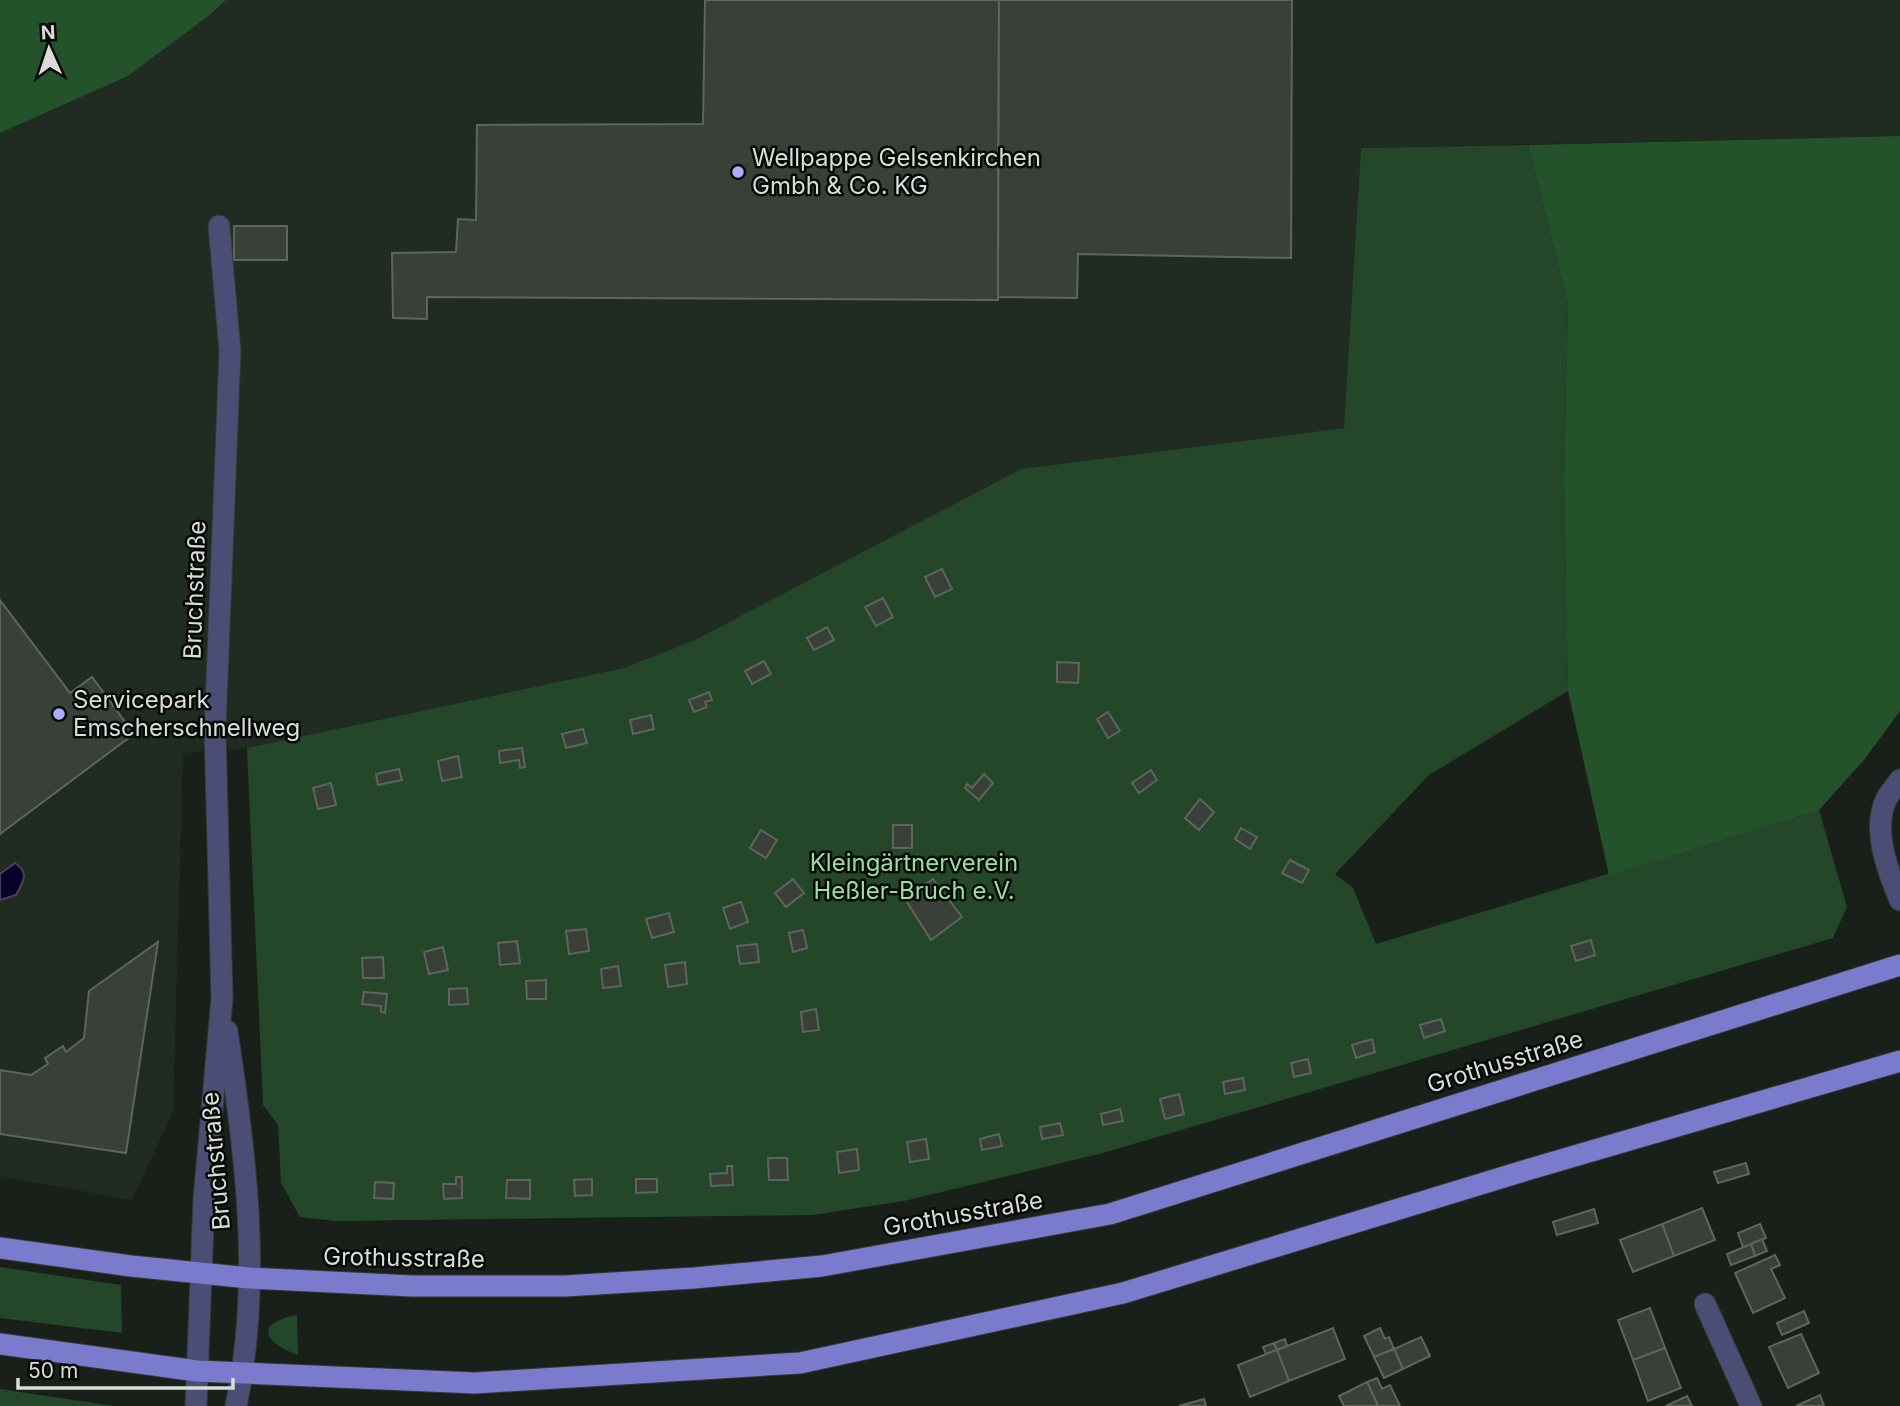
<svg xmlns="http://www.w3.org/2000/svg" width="1900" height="1406" font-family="Inter,sans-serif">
<rect width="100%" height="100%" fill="#192019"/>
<path fill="#202c21" d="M226,0h1674v136l-539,12 -16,280 -324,41 -326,171 -71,28 -377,80 -64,5 -10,359 -41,88 -132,-24v-1043l128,-57 83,-62z"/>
<g fill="#244729">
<path d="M1528,145l40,160 -4,177 4,209 -139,84 -94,99 18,14 23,56 443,-134 28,97 -14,31 -730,215 -199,48 -92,14 -476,6 -36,-4 -19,-34 -3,-58 -15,-20 -16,-357 377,-80 71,-28 326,-171 323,-41 17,-280z"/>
<path d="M0,1267l121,18 1,48 -122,-15z"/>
<path d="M297,1315l1,40c-34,-12 -45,-32 -1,-40z"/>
<path d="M0,1389l114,17h-114z"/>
</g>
<g fill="#24532b">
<path d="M0,0h226l-15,14 -83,62 -128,57z"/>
<path d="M1900,136v575l-36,49 -45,50 -210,65 -41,-184 -4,-209 4,-177 -40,-160z"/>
</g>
<path fill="#080029" stroke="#46425e" stroke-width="2" d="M15,863c15,10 8,19 1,32l-16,5v-26z"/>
<g fill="#384038" stroke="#5d655d" stroke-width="2">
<path d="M705,0h294l-1,300 -571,-3v22l-34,-1 -1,-65 64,-1 2,-33 18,1 1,-95 226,-1z"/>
<path d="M999,0h293l-1,258 -213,-4 -1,44 -79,-1z"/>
<rect x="234" y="226" width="53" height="34"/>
<path d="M942,569l10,20 -17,8 -10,-20z"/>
<path d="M883,598l10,19 -17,9 -11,-19z"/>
<path d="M0,600l70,93 22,-16 42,57 -134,100z"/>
<path d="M827,627l7,13 -20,10 -7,-12z"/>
<path d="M764,661l7,13 -19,10 -7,-13z"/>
<path d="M1057,662l22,1 -1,20 -21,-1z"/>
<path d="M709,692l3,8 -7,2 2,5 -13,5 -5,-12z"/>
<path d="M1108,712l12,19 -12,7 -11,-19z"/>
<path d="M651,715l3,14 -21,5 -3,-14z"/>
<path d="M583,729l4,14 -21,5 -4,-14z"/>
<path d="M522,748l3,19 -5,1 -1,-8 -19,3 -1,-12z"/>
<path d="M458,756l4,21 -20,4 -4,-20z"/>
<path d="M399,769l3,11 -24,5 -2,-11z"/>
<path d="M1151,770l6,10 -18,13 -7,-10z"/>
<path d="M984,774l9,9 -14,17 -14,-12 2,-4 5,4z"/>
<path d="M331,783l5,22 -18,4 -5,-21z"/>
<path d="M1200,799l14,13 -15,18 -14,-12z"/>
<rect x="893" y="825" width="19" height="23"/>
<path d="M1241,828l16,9 -7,12 -15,-10z"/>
<path d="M761,830l16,10 -11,18 -16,-10z"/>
<path d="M1290,860l19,10 -7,13 -20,-10z"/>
<path d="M793,879l11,14 -18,14 -11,-14z"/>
<path d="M933,879l29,38 -31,23 -26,-41z"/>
<path d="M741,902l7,20 -18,7 -7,-21z"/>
<path d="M669,913l5,19 -22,6 -6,-19z"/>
<path d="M586,929l3,22 -20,3 -3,-23z"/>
<path d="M803,930l4,18 -14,4 -4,-19z"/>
<path d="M1591,940l4,15 -19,6 -5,-15z"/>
<path d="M517,941l3,22 -20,2 -2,-22z"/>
<path d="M158,942l-32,211 -126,-19v-64l31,5 17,-11 -3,-6 18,-12 3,6 18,-14 5,-47z"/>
<path d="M757,944l2,18 -19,2 -3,-18z"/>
<path d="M443,947l5,23 -19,4 -5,-22z"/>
<path d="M383,957l1,21h-21l-1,-20z"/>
<path d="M685,962l2,22 -19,3 -3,-22z"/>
<path d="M618,966l3,20 -18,2 -2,-19z"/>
<path d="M546,980v19h-19l-1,-18z"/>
<path d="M467,988l1,16 -19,1v-16z"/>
<path d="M364,992l23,2 -2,19 -4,-1v-6l-19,-2z"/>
<path d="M816,1009l3,21 -16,2 -2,-20z"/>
<path d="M1441,1019l4,12 -21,7 -4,-13z"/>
<path d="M1372,1039l3,13 -19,6 -4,-13z"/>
<path d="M1308,1059l3,14 -17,4 -3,-14z"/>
<path d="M1243,1078l2,12 -20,4 -2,-12z"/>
<path d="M1179,1094l5,20 -19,5 -5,-20z"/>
<path d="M1120,1109l3,12 -20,4 -2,-11z"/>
<path d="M1060,1123l3,12 -21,4 -2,-12z"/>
<path d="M999,1134l3,12 -20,4 -2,-11z"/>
<path d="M926,1139l3,20 -19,3 -3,-20z"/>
<path d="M857,1149l2,21 -20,3 -2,-21z"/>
<path d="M768,1158h19l1,22h-19z"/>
<path d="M1746,1163l3,11 -31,9 -4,-11z"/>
<path d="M727,1166h5l1,19 -22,1 -1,-12 17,-1z"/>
<path d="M456,1177h6v21l-18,1 -1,-15h13z"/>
<path d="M592,1179v16l-17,1 -1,-16z"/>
<path d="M636,1179h21v13l-21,1z"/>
<path d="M507,1180h23v19l-24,-1z"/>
<path d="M375,1182l19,1 -1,16 -19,-1z"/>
<path d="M1702,1208l13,32 -41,16 -12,-32z"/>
<path d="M1594,1209l4,14 -41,12 -4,-13z"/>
<path d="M1662,1224l12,32 -41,16 -13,-32z"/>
<path d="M1760,1224l6,14 -23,9 -5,-14z"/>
<path d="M1762,1239l5,12 -12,5 -4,-12z"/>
<path d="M1751,1244l4,12 -24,9 -4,-11z"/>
<path d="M1775,1255l5,10 -9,4 14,29 -32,15 -18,-40z"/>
<path d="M1650,1308l15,40 -32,12 -15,-40z"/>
<path d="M1804,1311l5,12 -27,12 -5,-12z"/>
<path d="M1333,1328l12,31 -56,22 -12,-31z"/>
<path d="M1380,1328l5,11 4,-2 5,12 -20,8 -10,-21z"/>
<path d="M1801,1334l18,39 -31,15 -19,-41z"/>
<path d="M1421,1337l9,19 -27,13 -9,-20z"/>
<path d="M1285,1339l2,7 -10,4 -3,-7z"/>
<path d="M1274,1343l3,7 -11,4 -3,-7z"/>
<path d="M1665,1348l16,40 -33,13 -15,-41z"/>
<path d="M1394,1349l9,20 -19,9 -10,-21z"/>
<path d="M1277,1350l12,31 -39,16 -12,-32z"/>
<path d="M1377,1378l5,11 8,-4 10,21h-22l-11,-24z"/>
<path d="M1367,1382l11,24h-34l-5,-10z"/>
<path d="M1820,1395l4,11h-28z"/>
<path d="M1687,1396l5,10h-26z"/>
<path d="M1204,1399l2,7h-27z"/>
</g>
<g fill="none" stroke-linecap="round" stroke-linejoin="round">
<g stroke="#343a34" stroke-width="23">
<g id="minor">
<path d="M1900,780c-4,6 -10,12 -13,18 -16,30 1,74 13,102"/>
<path d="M227,1031c19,124 35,251 9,375"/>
<path d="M1705,1304l46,102"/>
<path d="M196,1406l8,-207 18,-201 -7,-268 15,-379 -11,-125"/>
</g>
</g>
<g stroke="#343a34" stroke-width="23">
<g id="major">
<path d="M0,1248l131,18 118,12 163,8h153l129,-8 128,-12 288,-52 790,-249"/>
<path d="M0,1344l197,27 278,12 325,-20 323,-70 407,-124 370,-108"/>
</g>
</g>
<use href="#minor" stroke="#4c4d75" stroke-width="21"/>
<use href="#major" stroke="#7a7bcd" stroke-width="21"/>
</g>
<g fill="#abaffb" stroke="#060906" stroke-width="2.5">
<circle cx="738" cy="172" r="7"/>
<circle cx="59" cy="714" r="7"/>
</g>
<g text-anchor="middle" stroke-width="5" stroke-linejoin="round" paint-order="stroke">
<g font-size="24" fill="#d8ddd8" stroke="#060906" text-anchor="start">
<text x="752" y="166">Wellpappe Gelsenkirchen<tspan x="752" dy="28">Gmbh &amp; Co. KG</tspan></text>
<text x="73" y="708">Servicepark<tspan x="73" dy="28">Emscherschnellweg</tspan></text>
</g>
<g font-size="24" fill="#d8ddd8" stroke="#060906">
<text transform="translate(195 590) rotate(-88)" y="8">Bruchstraße</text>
<text transform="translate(1505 1062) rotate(-17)" y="8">Grothusstraße</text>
<text transform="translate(216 1161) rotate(-95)" y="8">Bruchstraße</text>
<text transform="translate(963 1214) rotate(-10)" y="8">Grothusstraße</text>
<text transform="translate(404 1258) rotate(1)" y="8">Grothusstraße</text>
</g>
<g font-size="24" fill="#97dfa0" stroke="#060906">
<text x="914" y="871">Kleingärtnerverein<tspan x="914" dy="28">Heßler-Bruch e.V.</tspan></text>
</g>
</g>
<g transform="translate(49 49) rotate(357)" stroke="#060906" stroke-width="5" paint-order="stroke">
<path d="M0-5L12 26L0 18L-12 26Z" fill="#d8ddd8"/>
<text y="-10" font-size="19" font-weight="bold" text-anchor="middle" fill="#d8ddd8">N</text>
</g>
<path d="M18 1378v10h215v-10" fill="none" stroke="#d8ddd8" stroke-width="3.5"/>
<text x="28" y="1378" font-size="21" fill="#d8ddd8" stroke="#060906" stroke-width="5" paint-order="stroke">50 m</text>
</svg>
